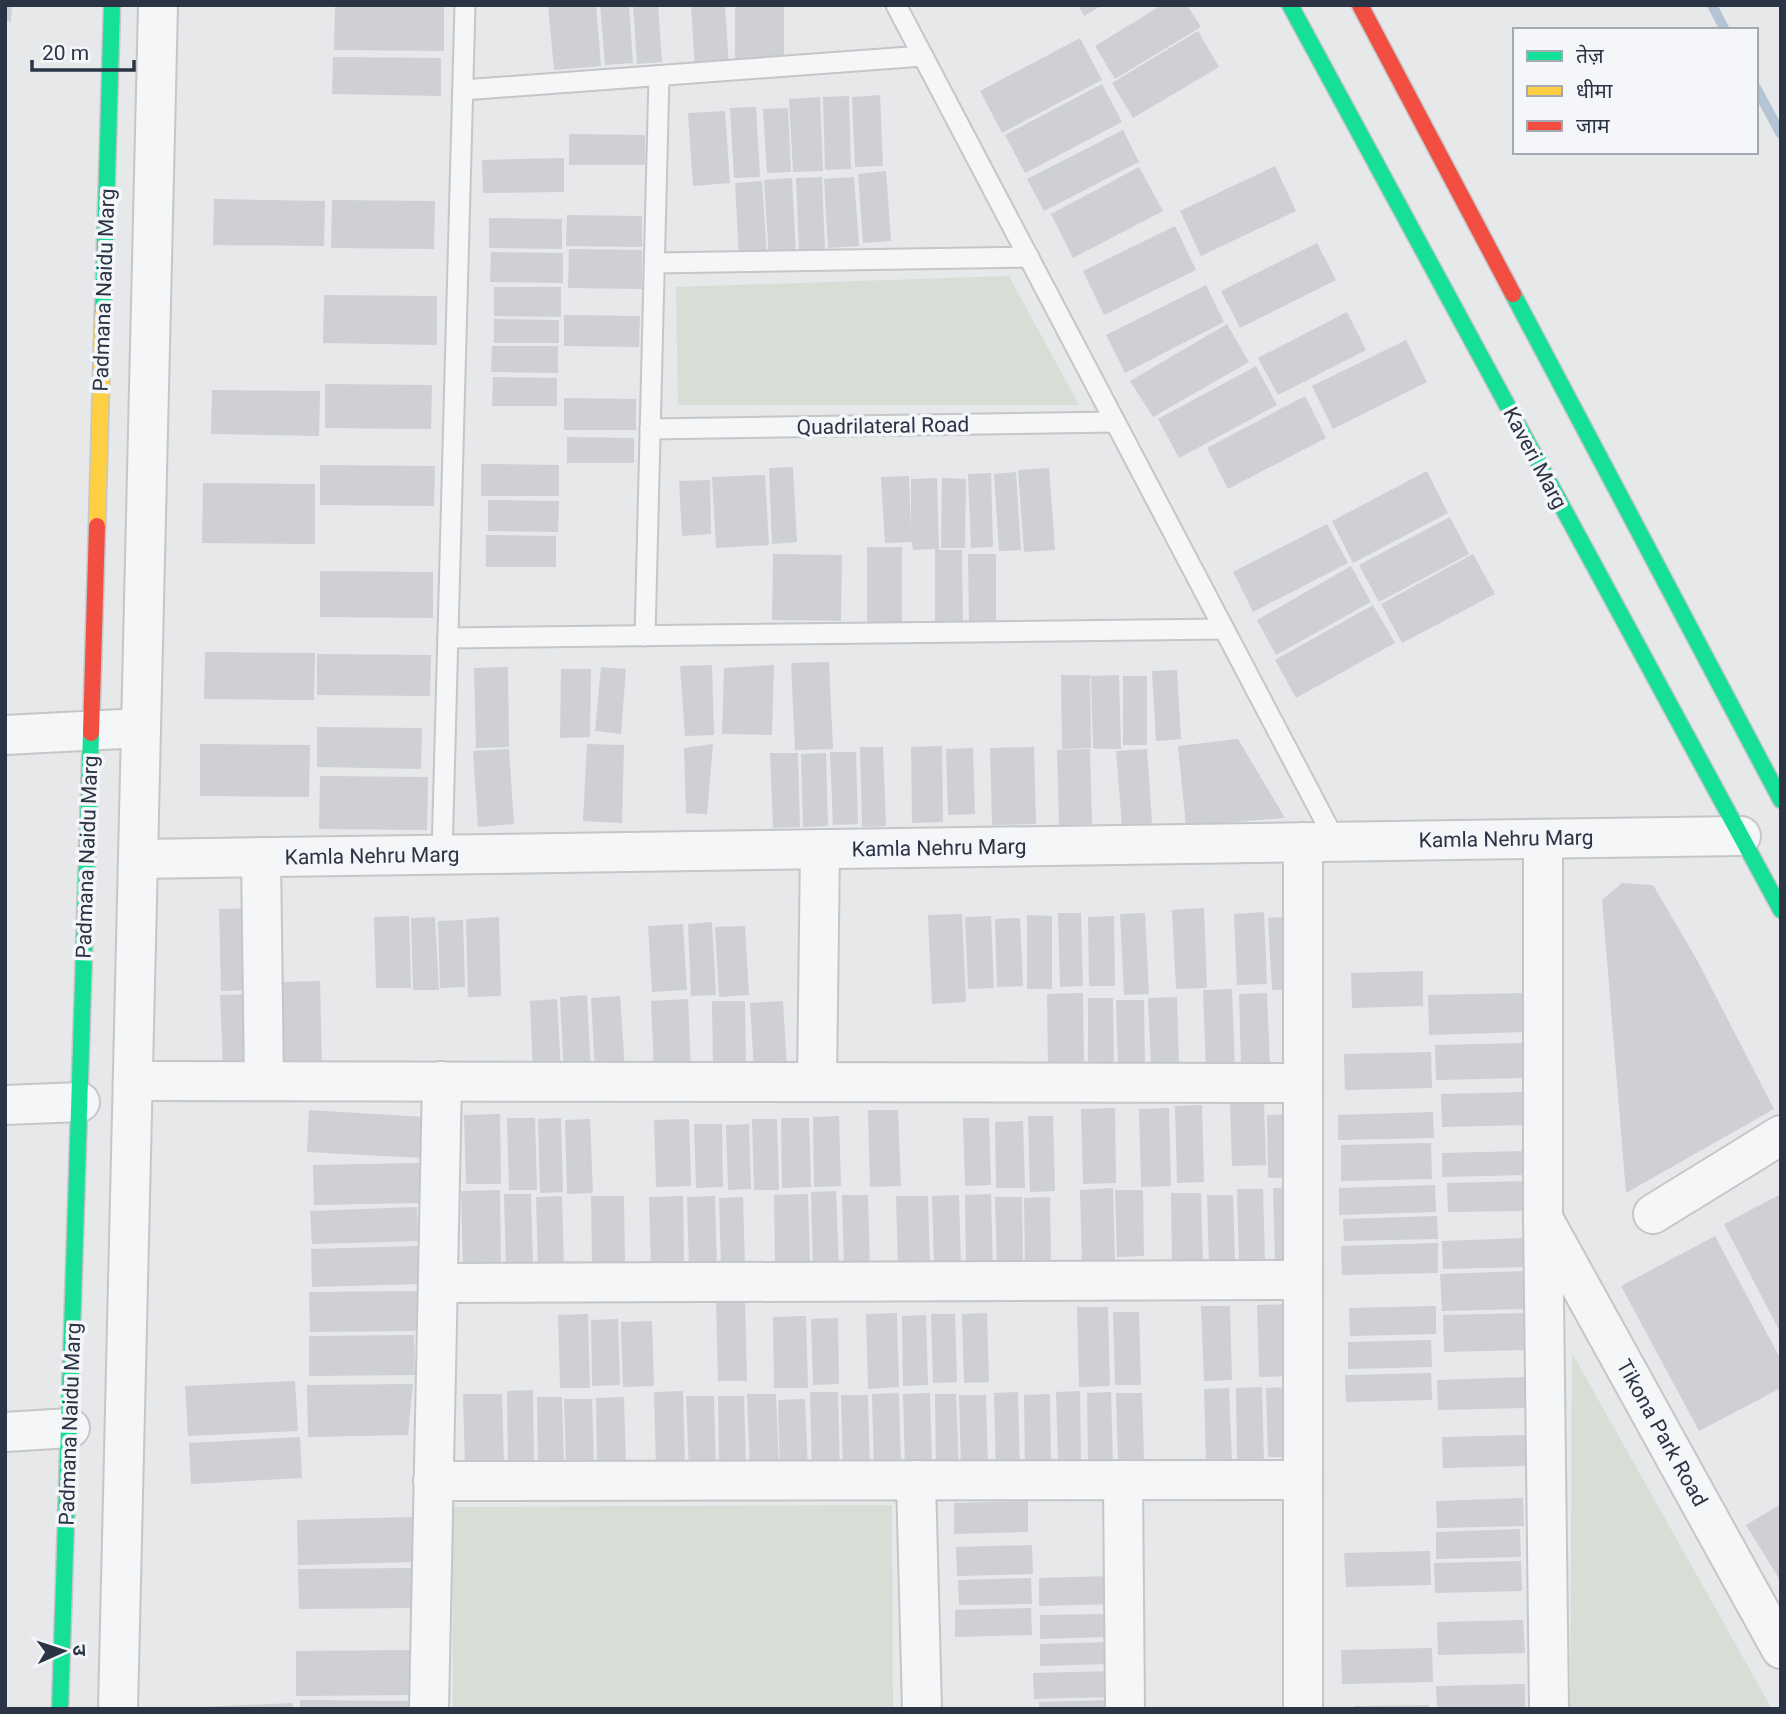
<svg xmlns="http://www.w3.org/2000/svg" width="1786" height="1714" font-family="Roboto,'Noto Sans Devanagari',sans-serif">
<rect width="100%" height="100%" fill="#e6e8ea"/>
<g fill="#d6ded6">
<path d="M1009,276l70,129h-401l-2,-118z"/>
<path d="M1572,1353l200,356h-202z"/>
<path d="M892,1505l1,204h-440l-1,-202z"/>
</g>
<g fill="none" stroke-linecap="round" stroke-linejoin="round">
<g stroke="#b4c4d5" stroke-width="10">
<path d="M1712,5l13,25"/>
<path d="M1756,88l25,46"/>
</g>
</g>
<g fill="#ced0d3">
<path d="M5,5h7l-1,17 -6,-1z"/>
<path d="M335,5h109v46l-110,-1z"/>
<path d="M548,5h48l5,61 -47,4z"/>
<path d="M600,5h29l4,58 -28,2z"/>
<path d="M633,5h25l4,57 -25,2z"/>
<path d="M691,5h34l4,63 -34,1z"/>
<path d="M735,5h49v56l-49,-1z"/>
<path d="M1078,5h25l-19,11z"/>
<path d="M1162,5h25l14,22 -86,52 -20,-33z"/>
<path d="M1198,31l21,36 -86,51 -21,-35z"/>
<path d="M1080,38l22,42 -100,53 -22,-42z"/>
<path d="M333,57l108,1v38l-109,-2z"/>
<path d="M1102,84l20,38 -97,51 -20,-38z"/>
<path d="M880,95l3,71 -28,1 -3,-70z"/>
<path d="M849,96l2,73 -26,1 -2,-73z"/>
<path d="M820,97l3,74 -30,1 -4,-73z"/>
<path d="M756,107l4,70 -26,1 -4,-70z"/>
<path d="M788,108l3,64 -24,1 -4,-64z"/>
<path d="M725,111l5,72 -37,3 -5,-73z"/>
<path d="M1123,130l16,32 -95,49 -17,-32z"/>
<path d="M569,134l76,1v30h-76z"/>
<path d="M564,158v34l-81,1 -1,-33z"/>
<path d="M1275,166l21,45 -95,45 -21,-45z"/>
<path d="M1139,167l24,44 -90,47 -22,-44z"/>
<path d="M886,171l5,70 -28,2 -5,-69z"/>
<path d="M822,177l3,73 -26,1 -3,-73z"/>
<path d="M854,177l5,69 -31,2 -4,-69z"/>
<path d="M792,178l4,78 -27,1 -5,-77z"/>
<path d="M762,181l5,76 -28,2 -4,-76z"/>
<path d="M214,199l111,2 -1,45 -111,-1z"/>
<path d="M332,200l103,1 -1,48 -103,-1z"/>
<path d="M567,215l75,1v31l-76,-1z"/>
<path d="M489,218l73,1v30l-73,-1z"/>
<path d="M1175,226l21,44 -92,45 -21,-44z"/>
<path d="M1317,243l19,37 -96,48 -19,-37z"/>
<path d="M569,249l73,1v39l-74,-1z"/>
<path d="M491,252l72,1v30l-73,-1z"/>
<path d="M1206,285l18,37 -99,51 -19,-38z"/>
<path d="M494,287h67v30l-67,-1z"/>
<path d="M324,295l113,1v49l-114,-2z"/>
<path d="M1347,312l19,38 -88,45 -20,-37z"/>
<path d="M564,315l76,1 -1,31 -75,-1z"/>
<path d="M494,319l65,1v23h-65z"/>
<path d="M1227,324l22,38 -96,55 -23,-36z"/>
<path d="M1406,340l21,42 -94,47 -21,-43z"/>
<path d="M492,346h66v27l-67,-1z"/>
<path d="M1256,366l21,39 -98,53 -21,-39z"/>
<path d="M493,377l64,1v28h-65z"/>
<path d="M325,384l107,1 -1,44 -106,-1z"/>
<path d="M212,390l108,1 -1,45 -108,-2z"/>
<path d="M1305,396l21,42 -98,51 -21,-41z"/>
<path d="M564,398l72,1v31h-72z"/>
<path d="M567,437l67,1v25h-67z"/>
<path d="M481,464l78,1v31h-78z"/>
<path d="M320,465l115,1 -1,40 -114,-1z"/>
<path d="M793,467l4,75 -25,2 -3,-76z"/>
<path d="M1049,468l6,82 -31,2 -6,-82z"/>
<path d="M1427,471l21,42 -95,50 -21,-42z"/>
<path d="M1016,472l5,78 -22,1 -5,-77z"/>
<path d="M991,473l2,74 -22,1 -3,-74z"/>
<path d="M765,475l4,70 -53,3 -4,-71z"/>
<path d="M909,476l2,54v-51l26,-1 2,72h23l1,78h-28v-79l-22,1 -1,-8 -27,1 -4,-66z"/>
<path d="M942,478l24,1 -1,69h-24z"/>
<path d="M710,480l1,54 -29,2 -3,-55z"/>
<path d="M203,483l112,1v60l-113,-1z"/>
<path d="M488,500l71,1 -1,31 -70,-1z"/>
<path d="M1450,517l19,37 -90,48 -20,-37z"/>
<path d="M1327,524l21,39 -95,49 -20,-40z"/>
<path d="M486,535l70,1v31h-70z"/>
<rect x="867" y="547" width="35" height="77"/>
<path d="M773,554l69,1 -1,66 -69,-1z"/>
<path d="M968,554h28v71h-27z"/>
<path d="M1473,554l22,40 -93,49 -21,-39z"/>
<path d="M1351,566l20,36 -95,53 -19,-35z"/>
<path d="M320,571l113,1v46l-113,-1z"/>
<path d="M1373,605l22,38 -99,55 -21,-38z"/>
<path d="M205,652l110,1 -1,47 -110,-1z"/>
<path d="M317,654l114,1 -1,41 -113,-1z"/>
<path d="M829,662l4,87 -38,1 -4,-87z"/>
<path d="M712,665l2,70 -29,1 -5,-70z"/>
<path d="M774,665l-2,70 -50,-1 2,-66z"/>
<path d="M508,667l1,80 -33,1 -2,-80z"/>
<path d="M601,667l25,2 -5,65 -26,-3z"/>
<path d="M561,669h30l-1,68 -30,1z"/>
<path d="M1177,670l4,69 -25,2 -4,-70z"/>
<path d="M1061,675h29l1,73 -29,1z"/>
<path d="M1119,675l2,74h-24l-4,-1 -2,-72z"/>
<rect x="1123" y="676" width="24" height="69"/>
<path d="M317,727l105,1 -1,41 -104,-2z"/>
<path d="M1238,739l47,79 -99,8 -8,-80z"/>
<path d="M200,744l110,1 -1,52 -109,-1z"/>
<path d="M587,744l37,1 -2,78 -39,-2z"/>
<path d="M713,744l-6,70 -21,-1 -2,-65z"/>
<path d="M942,746l1,76 -31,1 -1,-76z"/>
<path d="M860,747h23l3,79 -24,1z"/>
<path d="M1034,747l2,77 -44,1 -2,-77z"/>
<path d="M973,748l2,66 -27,1 -2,-66z"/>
<path d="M509,749l5,75 -36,3 -5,-76z"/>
<path d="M1090,749l2,75 -33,1 -2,-75z"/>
<path d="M1147,749l5,74 -30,3 -6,-75z"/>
<path d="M830,752h26l2,72 -25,1z"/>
<path d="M770,753h28l2,74 -27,1z"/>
<path d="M826,753l2,73 -25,1 -2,-73z"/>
<path d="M320,776l108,1 -1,53 -108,-1z"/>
<path d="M1622,883l31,2 44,75 77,149 -148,84 -24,-293z"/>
<path d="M255,908l3,82 -37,1 -2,-82z"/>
<path d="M1204,908l3,80 -31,1 -4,-79z"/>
<path d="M1264,912l3,72 -30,1 -3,-71z"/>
<path d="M1058,913h23l2,73 -23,1z"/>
<path d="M1145,913l4,81 -25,1 -4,-81z"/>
<path d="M962,914l4,88 -34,2 -4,-89z"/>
<path d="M1027,915l25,1v73h-25z"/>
<path d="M409,916l2,72h-35l-2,-71z"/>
<path d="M991,916l3,72 -26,1 -3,-72z"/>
<path d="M1114,916l1,70h-26l-1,-69z"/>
<path d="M1296,916l4,73 -28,1 -4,-72z"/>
<path d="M435,917l4,73h-26l-2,-72z"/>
<path d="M499,917l2,79 -33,1 -2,-78z"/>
<path d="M1020,918l3,68 -26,1 -2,-68z"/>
<path d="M463,920l2,67 -25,1 -2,-67z"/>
<path d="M712,922l4,73 -25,1 -3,-72z"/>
<path d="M683,924l4,66 -35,2 -4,-66z"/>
<path d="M745,926l4,69 -30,2 -4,-70z"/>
<path d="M1423,971v35l-71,2 -1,-35z"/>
<path d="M320,981l2,88 -38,1 -2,-88z"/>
<path d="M1232,989l3,79 -29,1 -3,-79z"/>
<path d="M1083,993l1,78 -36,1 -1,-78z"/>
<path d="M1267,993l3,72 -29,1 -2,-72z"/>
<path d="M1526,993l1,39 -98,3 -1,-40z"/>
<path d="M254,994l2,72 -33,1 -3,-72z"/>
<path d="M587,995l4,78 -27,2 -4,-78z"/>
<path d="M620,996l5,74 -30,2 -4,-74z"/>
<path d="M1177,997l2,67 -28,2 -3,-68z"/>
<path d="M1088,998h25l1,72h-26z"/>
<path d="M557,999l4,72 -28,1 -3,-71z"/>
<path d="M688,999l3,72 -37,1 -3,-71z"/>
<path d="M1116,1000h28l1,67h-27z"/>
<path d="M712,1001h33l1,69h-33z"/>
<path d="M783,1001l4,68 -33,1 -4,-67z"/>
<path d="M1529,1043l1,35 -94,2 -1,-35z"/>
<path d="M1431,1052l1,36 -87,2 -1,-36z"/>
<path d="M1526,1092l1,33 -85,2 -1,-33z"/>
<path d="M1230,1103h34l2,62 -34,1z"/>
<path d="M1202,1105l2,77 -27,1 -2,-77z"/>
<path d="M1115,1108l1,75 -33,1 -2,-75z"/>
<path d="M1169,1108l2,78 -30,1 -2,-78z"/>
<path d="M309,1110l115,7 -2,41 -115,-6z"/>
<path d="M868,1110h30l3,76 -31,1z"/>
<path d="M1433,1112l1,26 -96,2v-25z"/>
<path d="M500,1114l1,70h-35l-2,-69z"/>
<path d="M1296,1114l2,63 -30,1 -1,-63z"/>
<path d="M839,1116l2,70 -27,1 -1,-70z"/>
<path d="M1028,1116h25l2,75 -25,1z"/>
<path d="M507,1118h28l2,72h-28z"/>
<path d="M561,1118l2,74 -23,1 -2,-74z"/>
<path d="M781,1118h28l2,69 -29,1z"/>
<path d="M963,1118h26l2,67 -26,1z"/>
<path d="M590,1119l3,74 -26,1 -2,-74z"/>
<path d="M689,1119l2,67 -35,1 -2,-67z"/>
<path d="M752,1119h25l2,71h-25z"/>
<path d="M1023,1121l2,67h-29l-1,-66z"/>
<path d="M694,1124h28l1,63 -27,1z"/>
<path d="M749,1124l2,65 -23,1 -2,-65z"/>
<path d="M1431,1143l1,36 -91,2v-36z"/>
<path d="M1528,1151l1,24 -87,2v-24z"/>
<path d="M419,1163l1,40 -106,2 -1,-40z"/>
<path d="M1526,1181l1,30 -79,1 -1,-29z"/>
<path d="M1435,1185l1,27 -97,3v-27z"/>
<path d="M1297,1187l2,75h-24l-2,-74z"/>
<path d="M1113,1188l2,75h-33l-2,-73z"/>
<path d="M1237,1189h26l2,71 -26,1z"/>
<path d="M500,1190l1,80 -38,1 -2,-80z"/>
<path d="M1115,1190h28l1,66 -27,1z"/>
<path d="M836,1191l3,78 -26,1 -2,-78z"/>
<path d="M1171,1193h30l2,70 -31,1z"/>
<path d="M504,1194h27l2,74 -27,1z"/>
<path d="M808,1194l2,71 -35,1 -1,-71z"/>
<path d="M991,1194l2,76 -27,1 -1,-76z"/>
<path d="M1781,1194v140l-57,-110z"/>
<path d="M842,1195h26l2,74h-26z"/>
<path d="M959,1195l2,69 -27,1 -2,-69z"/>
<path d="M1207,1195h26l2,69 -26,1z"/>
<path d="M562,1196l2,71 -26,1 -2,-71z"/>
<path d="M591,1196h33l1,69 -33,1z"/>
<path d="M683,1196l1,71 -33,1 -2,-71z"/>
<path d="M715,1196l2,74h-28l-2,-73z"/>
<path d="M896,1196h32l2,70 -32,1z"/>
<path d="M743,1197l2,69h-24l-2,-68z"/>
<path d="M995,1197h27l1,70h-26z"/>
<path d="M1050,1197l1,66h-26l-1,-65z"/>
<path d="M417,1207l1,34 -106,3 -2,-33z"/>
<path d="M1437,1216l1,23 -94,2 -1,-22z"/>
<path d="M1715,1236l66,124v28l-82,43 -78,-145z"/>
<path d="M1524,1238l1,29 -82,2 -1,-28z"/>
<path d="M1438,1243v30l-96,2 -1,-29z"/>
<path d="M418,1246l2,38 -108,3 -1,-38z"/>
<path d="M1524,1271l1,38 -83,2 -2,-37z"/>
<path d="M418,1291l1,40 -109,1 -1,-40z"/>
<path d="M745,1300l2,81h-29l-2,-80z"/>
<path d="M1294,1304l2,72 -37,1 -2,-72z"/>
<path d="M1201,1306h29l2,74 -28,1z"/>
<path d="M1436,1306v28l-86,2 -1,-28z"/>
<path d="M1077,1307h31l2,79 -31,1z"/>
<path d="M1113,1312h26l2,73h-26z"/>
<path d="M897,1313l2,74 -31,2 -2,-75z"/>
<path d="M987,1313l2,69 -25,1 -2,-69z"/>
<path d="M1526,1313l1,37 -83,2 -1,-37z"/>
<path d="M588,1314l2,74h-30l-2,-73z"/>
<path d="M931,1314h24l2,68 -24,1z"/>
<path d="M926,1315l2,70 -25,1 -1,-70z"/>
<path d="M806,1316l2,72h-34l-1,-71z"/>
<path d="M838,1318l1,66 -26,1 -2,-66z"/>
<path d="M618,1319l2,66 -28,1 -1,-66z"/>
<path d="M652,1321l2,65 -31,1 -2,-65z"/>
<path d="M414,1335l1,40 -106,1v-40z"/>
<path d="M1431,1340l1,27 -84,2v-27z"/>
<path d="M1431,1373l1,27 -86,2 -1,-27z"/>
<path d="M1527,1377l1,31 -90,2 -1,-30z"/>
<path d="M295,1381l3,50 -110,5 -3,-50z"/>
<path d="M413,1384l-5,51 -100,2 -1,-52z"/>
<path d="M1262,1387l2,76 -27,1 -1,-76z"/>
<path d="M1294,1387l2,70h-28l-2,-69z"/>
<path d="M1229,1388l3,76h-26l-2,-75z"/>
<path d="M533,1390l1,77h-26l-1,-76z"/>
<path d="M683,1391l2,79 -29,1 -2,-79z"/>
<path d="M1080,1391l1,69h-23l-2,-68z"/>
<path d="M810,1392h28l2,81 -28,1z"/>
<path d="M1018,1392l2,80 -24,1 -2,-80z"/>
<path d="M1111,1392l2,71h-25l-1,-70z"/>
<path d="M899,1393l2,76 -27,1 -2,-76z"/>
<path d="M930,1393l2,75 -27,1 -2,-75z"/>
<path d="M1116,1393h26l2,66 -26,1z"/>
<path d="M463,1394h39l2,72 -39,1z"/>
<path d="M747,1394h29l3,75 -29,1z"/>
<path d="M935,1394h21l3,75h-23z"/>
<path d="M1050,1394l1,75h-26l-1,-74z"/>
<path d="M841,1395h27l2,76 -27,1z"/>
<path d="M959,1395h27l2,74 -27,1z"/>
<path d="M686,1396h28l2,75h-27z"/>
<path d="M718,1396h26l2,71 -27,1z"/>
<path d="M537,1397h25l2,69 -26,1z"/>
<path d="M624,1397l2,70 -29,1 -1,-70z"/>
<path d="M564,1399h28l2,62 -28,1z"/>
<path d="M805,1399l3,73 -28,1 -2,-73z"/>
<path d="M1526,1435l1,31 -84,2 -1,-31z"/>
<path d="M300,1437l2,41 -111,6 -2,-41z"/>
<path d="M1523,1498l1,28 -87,2 -1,-27z"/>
<path d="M1028,1501v31l-74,2v-31z"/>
<path d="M1781,1504v78l-35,-57z"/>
<path d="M413,1517l1,45 -116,3 -1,-45z"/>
<path d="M1520,1529l1,28 -85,2v-27z"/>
<path d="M1032,1545l1,29 -76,2 -1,-29z"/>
<path d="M1430,1551l1,34 -85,2 -2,-34z"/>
<path d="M1521,1561l1,30 -87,2 -1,-30z"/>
<path d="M413,1568l1,40 -115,1 -1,-40z"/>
<path d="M1112,1576l1,28 -74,2v-28z"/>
<path d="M1031,1578l1,26 -73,1 -1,-25z"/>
<path d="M1031,1608l1,27 -77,2v-27z"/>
<path d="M1110,1614v23l-70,2v-24z"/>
<path d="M1523,1620l2,33 -87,2 -1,-33z"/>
<path d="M1110,1642l1,22 -71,2v-22z"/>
<path d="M1432,1648l1,34 -91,2 -1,-34z"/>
<path d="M412,1650v45l-116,1v-45z"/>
<path d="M1112,1671l1,26 -79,2 -1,-26z"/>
<path d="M1525,1684v25h-88l-1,-23z"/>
<path d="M300,1700l109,1v8h-109z"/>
<path d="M1112,1700v9h-73v-7z"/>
<path d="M293,1703v6h-92v-2z"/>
<path d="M1429,1705v4h-75v-3z"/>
</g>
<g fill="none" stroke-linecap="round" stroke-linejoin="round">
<g stroke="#c4c6c8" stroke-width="23">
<g id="lane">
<path d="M896,5l440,837"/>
<path d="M463,90l460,-34"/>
<path d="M655,263l374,-6"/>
<path d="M650,429l465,-7"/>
<path d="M645,636l14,-560"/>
<path d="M448,638l776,-9"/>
<path d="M442,855l23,-850"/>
</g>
</g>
<g stroke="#c4c6c8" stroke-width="42">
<g id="street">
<path d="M5,735l136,-7"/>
<path d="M1543,839v378l6,492"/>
<path d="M1303,842v867"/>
<path d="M261,857l3,224"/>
<path d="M138,859l1603,-23"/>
<path d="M133,1081l1170,2"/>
<path d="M817,1082l3,-233"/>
<path d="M5,1105l75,-3"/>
<path d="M1653,1214l128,-79"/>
<path d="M1545,1222l236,427"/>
<path d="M439,1283l864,-3"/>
<path d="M5,1432l65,-4"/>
<path d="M916,1480l6,229"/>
<path d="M1123,1480l2,229"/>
<path d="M433,1481l870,-1"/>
<path d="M118,1709l40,-1704"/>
<path d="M429,1709l13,-628"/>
</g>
</g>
<g stroke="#c4c6c8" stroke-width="19">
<g id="fast">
<path d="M1290,5l491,905"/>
<path d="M1513,294l268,506"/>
<path d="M103,314l9,-309"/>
<path d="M60,1709l31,-976"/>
</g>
</g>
<g stroke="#c4c6c8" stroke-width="19">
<path id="slow" d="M97,526l6,-212"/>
</g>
<g stroke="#c4c6c8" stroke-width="19">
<g id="jam">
<path d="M1360,5l153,289"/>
<path d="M91,733l6,-207"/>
</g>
</g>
<use href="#lane" stroke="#f5f6f7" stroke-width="19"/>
<use href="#street" stroke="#f5f6f7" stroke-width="38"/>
<use href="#fast" stroke="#16e098" stroke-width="16"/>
<use href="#slow" stroke="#ffcf43" stroke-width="16"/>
<use href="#jam" stroke="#f24e42" stroke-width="16"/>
</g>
<g text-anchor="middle" stroke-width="7" stroke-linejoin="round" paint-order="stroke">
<g font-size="21" fill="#2b3445" stroke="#f4f6f9">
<text transform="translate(104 290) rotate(-88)" y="7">Padmana Naidu Marg</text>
<text transform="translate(883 426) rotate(-1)" y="7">Quadrilateral Road</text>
<text transform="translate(1535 458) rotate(62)" y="7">Kaveri Marg</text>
<text transform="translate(1506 839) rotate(-1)" y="7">Kamla Nehru Marg</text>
<text transform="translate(939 848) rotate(-1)" y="7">Kamla Nehru Marg</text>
<text transform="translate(372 856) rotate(-1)" y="7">Kamla Nehru Marg</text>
<text transform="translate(87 857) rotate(-88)" y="7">Padmana Naidu Marg</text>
<text transform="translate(70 1424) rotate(-88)" y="7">Padmana Naidu Marg</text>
<text transform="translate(1662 1433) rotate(61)" y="7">Tikona Park Road</text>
</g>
</g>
<rect width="1786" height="1714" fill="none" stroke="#2b3445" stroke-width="14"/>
<rect x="1513" y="28" width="245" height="126" fill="#f4f6f9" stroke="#a4a8b1" stroke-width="2"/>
<rect x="1527" y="51" width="35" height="10" fill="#16e098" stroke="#a4a8b1" stroke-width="2"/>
<text x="1576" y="63" font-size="21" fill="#2b3445">तेज़</text>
<rect x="1527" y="86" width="35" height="10" fill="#ffcf43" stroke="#a4a8b1" stroke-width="2"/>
<text x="1576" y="98" font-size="21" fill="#2b3445">धीमा</text>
<rect x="1527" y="121" width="35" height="10" fill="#f24e42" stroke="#a4a8b1" stroke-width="2"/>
<text x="1576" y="133" font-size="21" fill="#2b3445">जाम</text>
<g transform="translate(63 1651) rotate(87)" stroke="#f4f6f9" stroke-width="5" paint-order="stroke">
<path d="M0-5L12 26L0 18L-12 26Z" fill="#2b3445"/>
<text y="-10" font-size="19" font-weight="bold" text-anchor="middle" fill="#2b3445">उ</text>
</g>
<path d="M32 60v10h102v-10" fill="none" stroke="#2b3445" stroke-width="3.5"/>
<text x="42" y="60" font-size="21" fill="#2b3445" stroke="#f4f6f9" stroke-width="5" paint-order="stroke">20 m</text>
</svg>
